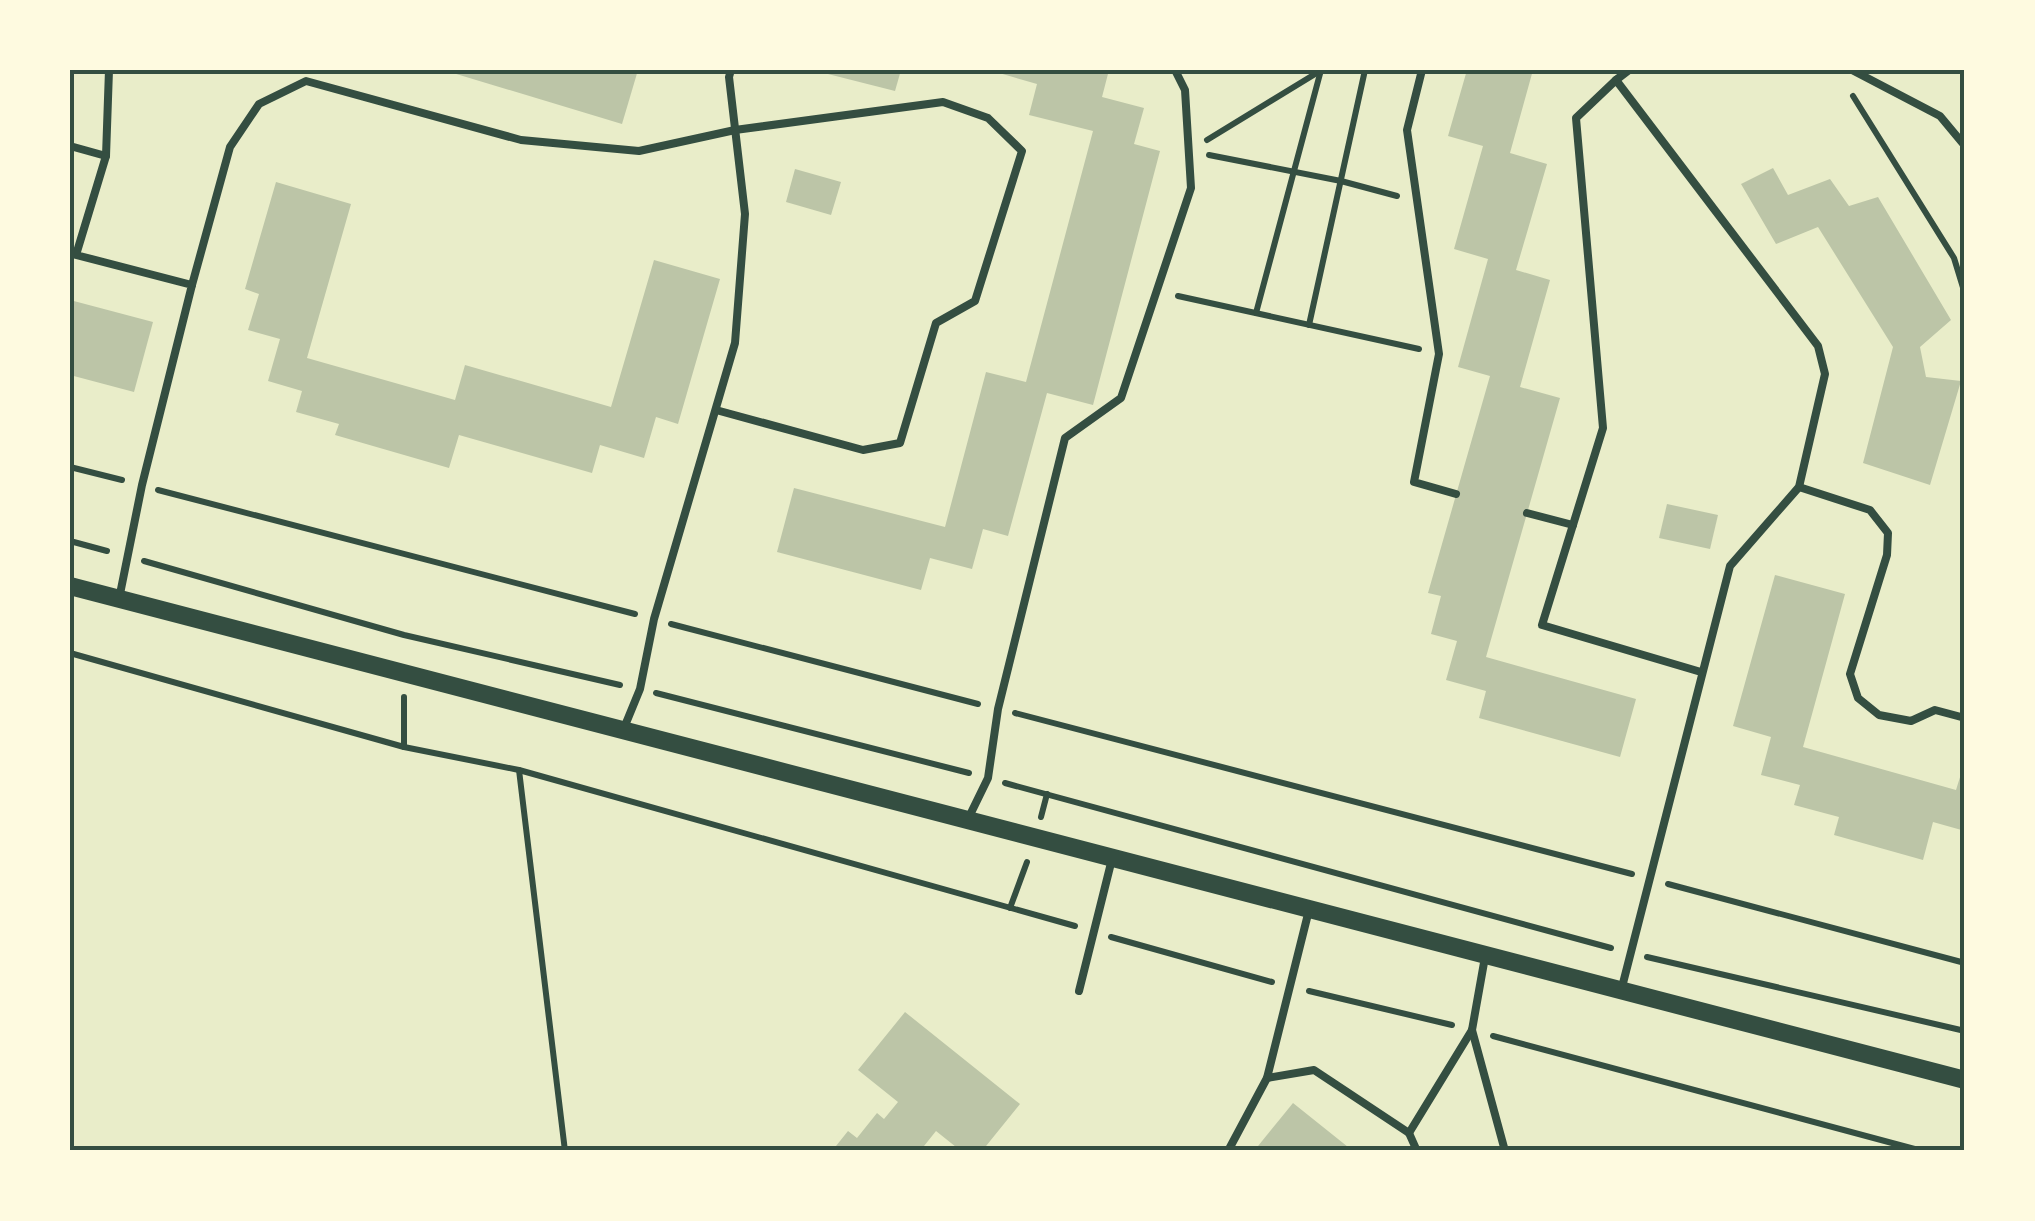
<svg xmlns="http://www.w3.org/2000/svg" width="2035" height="1221" font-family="'Sofia Sans Condensed',sans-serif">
<rect width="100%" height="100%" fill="#e9edc9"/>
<g fill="#bcc5a7">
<path d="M443,70h195l-16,54z"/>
<path d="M825,70h76l-6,21 -71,-18z"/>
<path d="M989,70h120l-7,27 42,11 -10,36 26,7 -67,254 -46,-12 -39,143 -25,-7 -11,40 -42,-11 -9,32 -144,-38 17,-64 151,39 41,-155 40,10 67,-251 -64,-16 8,-31z"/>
<path d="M1467,70h66l-23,83 37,11 -31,106 34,10 -30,107 40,11 -74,259 150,42 -16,58 -141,-39 7,-27 -40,-11 11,-39 -26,-7 10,-38 -13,-3 62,-217 -32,-9 30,-108 -34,-10 29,-103 -35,-10z"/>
<path d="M1773,168l15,27 42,-16 19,27 29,-9 73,123 -31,27 6,30 35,4 -31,104 -67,-22 30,-116 -75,-120 -42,17 -35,-60z"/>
<path d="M795,169l46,13 -10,33 -45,-13z"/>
<path d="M276,182l75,22 -44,154 148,42 10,-35 146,42 43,-147 66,19 -42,145 -22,-7 -12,41 -44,-13 -8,28 -133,-38 -10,33 -114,-33 4,-11 -43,-12 6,-21 -34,-10 12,-42 -32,-9 11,-36 -14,-5z"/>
<path d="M70,300l83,22 -19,70 -64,-17z"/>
<path d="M1667,504l51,11 -8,34 -51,-11z"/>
<path d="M1775,575l70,19 -42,153 153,43 9,-29v70l-32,-9 -10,38 -89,-25 5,-18 -45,-12 6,-20 -39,-10 10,-38 -38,-11z"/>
<path d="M905,1012l115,92 -38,47h-21l-25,-20 -16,20h-88l16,-20 9,7 20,-25 7,6 14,-17 -40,-32z"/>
<path d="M1293,1103l60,48h-99z"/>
</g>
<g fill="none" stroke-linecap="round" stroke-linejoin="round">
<g stroke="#344e41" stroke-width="6">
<path d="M1853,96l101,162 11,36"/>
<path d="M1207,140l113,-69"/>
<path d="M1209,155l132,26 56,15"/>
<path d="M1178,296l241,53"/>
<path d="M1256,313l65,-243"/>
<path d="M1309,325l56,-255"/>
<path d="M70,467l52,13"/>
<path d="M158,490l477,124"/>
<path d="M70,541l37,10"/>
<path d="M144,561l260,74 216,50"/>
<path d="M671,624l307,80"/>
<path d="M70,653l334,94 115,23 556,156"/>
<path d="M656,693l313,80"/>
<path d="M1015,713l617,161"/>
<path d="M404,747v-50"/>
<path d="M519,770l46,381"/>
<path d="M1005,783l606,165"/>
<path d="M1041,817l6,-23"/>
<path d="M1668,884l297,79"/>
<path d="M1010,908l17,-46"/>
<path d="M1111,937l161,45"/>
<path d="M1647,957l318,74"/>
<path d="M1309,991l143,34"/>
<path d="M1493,1036l429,115"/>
</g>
<g stroke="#344e41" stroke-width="8">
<path d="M1422,70l-15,60 32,224 -25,128 42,12"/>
<path d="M1852,70l88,46 25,30"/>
<path d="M1616,80l13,-10"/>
<path d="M70,146l36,10 3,-86"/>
<path d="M106,156l-30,99 116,30 -50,200 -23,114"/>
<path d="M192,285l38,-138 29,-43 47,-23 215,59 118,11 96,-21 208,-28 45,16 34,33 -47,150 -39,22 -36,120 -37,7 -147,-40"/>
<path d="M1799,487l71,23 18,23 -1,22 -37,119 8,24 21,17 32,6 24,-11 30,8"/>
<path d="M1527,513l46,12"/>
<path d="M624,728l16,-39 14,-70 81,-276 10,-129 -16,-137 2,-7"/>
<path d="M969,817l19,-39 10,-69 67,-271 56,-40 70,-210 -6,-98 -10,-20"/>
<path d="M1079,991l33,-132"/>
<path d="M1621,991l109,-425 69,-79 26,-113 -7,-28 -202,-266 -40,38 27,310 -61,197 159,47"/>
<path d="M1472,1030l33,121"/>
<path d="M1267,1078l42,-168"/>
<path d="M1409,1133l63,-103 13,-73"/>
<path d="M1228,1151l39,-73 47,-8 95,63 8,18"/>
</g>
<path stroke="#344e41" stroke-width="18" d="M70,586l1895,494"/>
</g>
<rect width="2035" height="1221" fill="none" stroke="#fefae0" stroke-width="145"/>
<rect x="72" y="72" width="1890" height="1076" fill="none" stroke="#344e41" stroke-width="4"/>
</svg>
